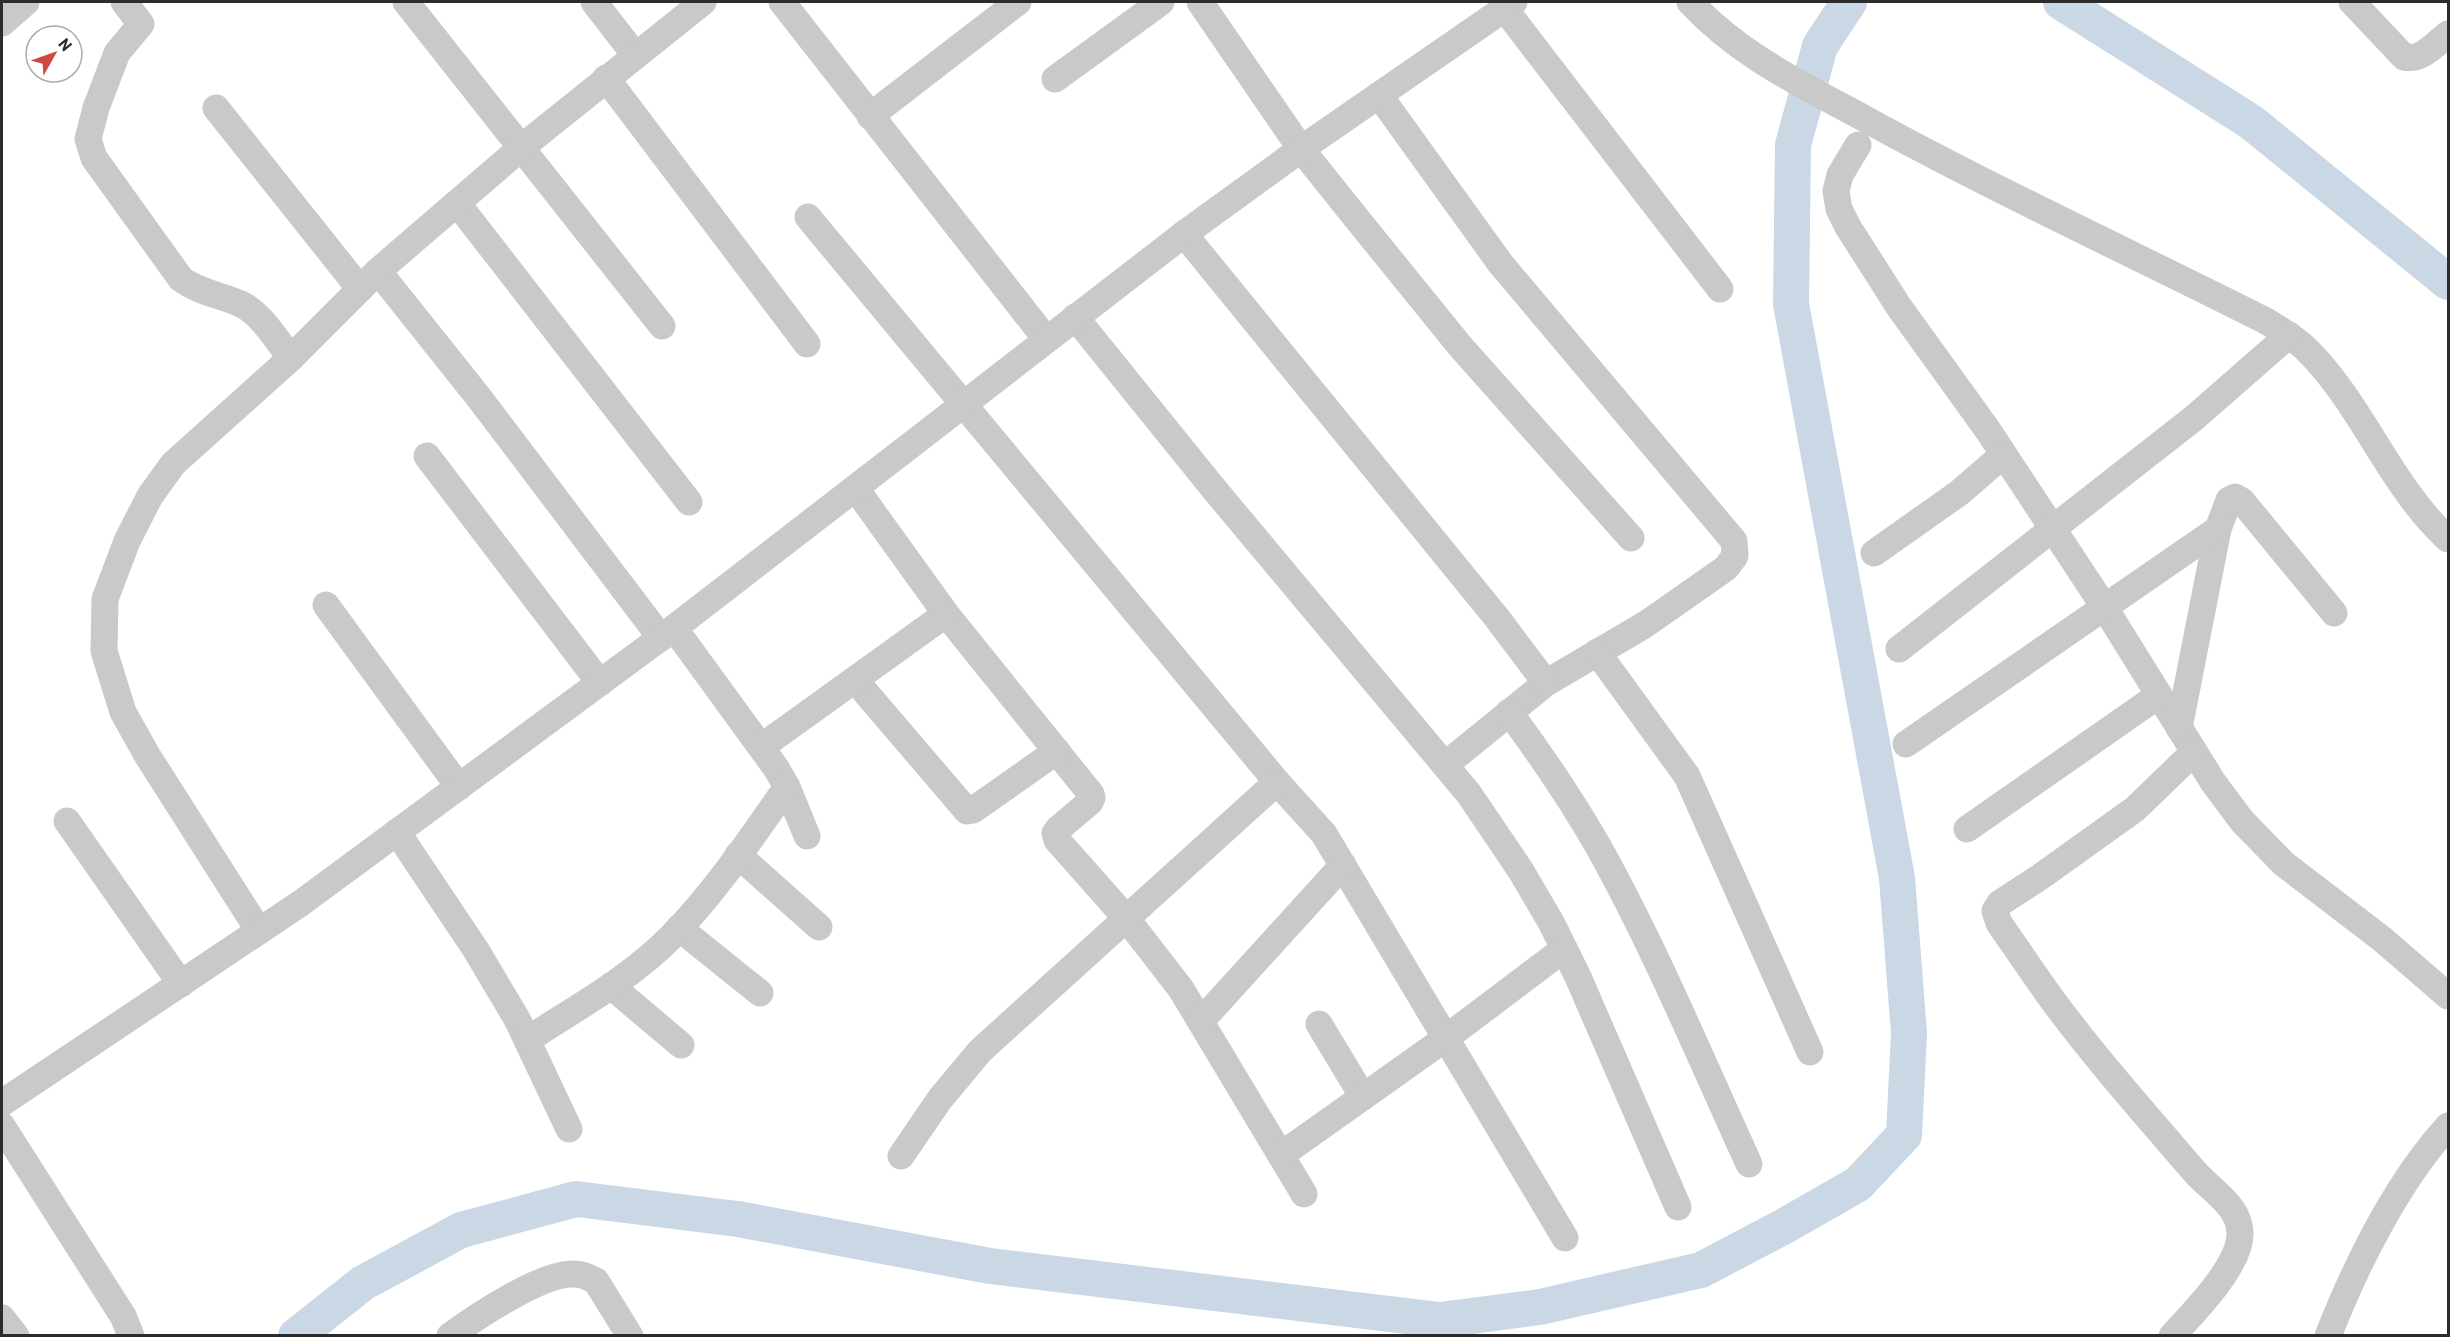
<svg xmlns="http://www.w3.org/2000/svg" width="2450" height="1337" font-family="Barlow,sans-serif">
<rect width="100%" height="100%" fill="#fff"/>
<g fill="none" stroke-linecap="round" stroke-linejoin="round">
<g stroke="#cad8e6" stroke-width="36">
<path d="M2061,2l190,120 197,160"/>
<path d="M296,1336l67,-53 98,-53 115,-31 162,20 252,47 450,54 100,-13 161,-37 80,-42 77,-44 46,-49 5,-102 -12,-155 -106,-574 2,-159 27,-99 29,-44"/>
</g>
<g stroke="#c9c9c9" stroke-width="27">
<path d="M124,2l17,22 -24,29 -21,55 -8,31 6,19 87,121c19,14 41,16 62,26 20,11 34,36 48,53"/>
<path d="M406,2l256,324"/>
<path d="M594,2l41,53"/>
<path d="M782,2l264,337"/>
<path d="M1200,2l101,147 52,65 107,132 171,192"/>
<path d="M1690,2c50,54 113,83 177,118 130,71 266,134 399,201 16,10 32,19 45,33 53,55 80,133 137,185"/>
<path d="M2352,2l52,55c18,4 31,-13 44,-23"/>
<path d="M1504,8l216,281"/>
<path d="M2,23l24,-21"/>
<path d="M606,78l201,266"/>
<path d="M1055,79l106,-77"/>
<path d="M1379,95l121,168 234,278 1,15 -9,12 -80,56 -100,59 -101,82"/>
<path d="M216,108l144,181"/>
<path d="M870,116l148,-114"/>
<path d="M1858,145l-18,30 -4,16 3,18 9,18 51,80 88,122 118,179 108,174 29,39 42,43 98,75 66,57"/>
<path d="M457,203l232,299"/>
<path d="M808,217l469,565 47,52 241,404"/>
<path d="M1184,234l313,384 49,65"/>
<path d="M378,271l102,128 181,239"/>
<path d="M1075,317l139,172 255,305 52,77 31,53 26,53 100,230"/>
<path d="M427,456l173,227"/>
<path d="M856,489l90,125 145,180 1,4 -2,4 -32,27 -3,4 2,7 69,78 55,71 123,205"/>
<path d="M1874,553l85,-60 44,-38"/>
<path d="M326,605l133,182"/>
<path d="M674,628l102,140 11,19 20,49"/>
<path d="M1899,649l295,-231 95,-83"/>
<path d="M1597,652l90,124 123,276"/>
<path d="M855,680l112,131 6,-1 84,-59"/>
<path d="M1509,712c32,43 62,87 89,134 57,102 102,211 151,318"/>
<path d="M2179,728l39,-199 11,-29 6,-3 7,4 92,112"/>
<path d="M1906,744l312,-215"/>
<path d="M761,747l185,-133"/>
<path d="M67,821l114,163"/>
<path d="M1967,829l192,-134"/>
<path d="M397,832l79,118 41,69 52,110"/>
<path d="M738,855l81,72"/>
<path d="M679,928l81,65"/>
<path d="M259,931l-112,-176 -24,-43 -19,-61 1,-52 22,-58 23,-45 23,-32 118,-106 87,-87 144,-124 181,-145"/>
<path d="M611,986l70,59"/>
<path d="M1201,1021l142,-156"/>
<path d="M1319,1024l44,73"/>
<path d="M527,1040c49,-32 104,-62 145,-104 44,-45 79,-98 115,-149"/>
<path d="M2,1103l299,-200 373,-275 510,-394 117,-85 213,-147"/>
<path d="M2,1126l121,190 8,20"/>
<path d="M1281,1155l165,-117 118,-89"/>
<path d="M901,1156l39,-57 40,-48 297,-269"/>
<path d="M2,1318l14,18"/>
<path d="M450,1336c26,-19 93,-64 124,-62 9,0 15,3 22,7l34,55"/>
<path d="M2172,1336c21,-23 67,-69 68,-101 1,-29 -30,-45 -46,-64 -48,-56 -97,-111 -140,-169 -19,-26 -37,-53 -55,-79l-4,-12 5,-8 40,-26 95,-68 59,-57"/>
<path d="M2328,1336c28,-71 69,-154 120,-210"/>
</g>
</g>
<rect width="2450" height="1337" fill="none" stroke="#2c2c2c" stroke-width="6"/>
<g transform="translate(54 54) rotate(50)"><circle r="28" fill="#ffffff" stroke="#ababab" stroke-width="1.5"/>
<path d="M0-4.5L10 22L0 15L-10 22Z" fill="#cf4943"/>
<text y="-9" font-size="16" font-weight="bold" text-anchor="middle" fill="#2c2c2c">N</text>
</g>
</svg>
